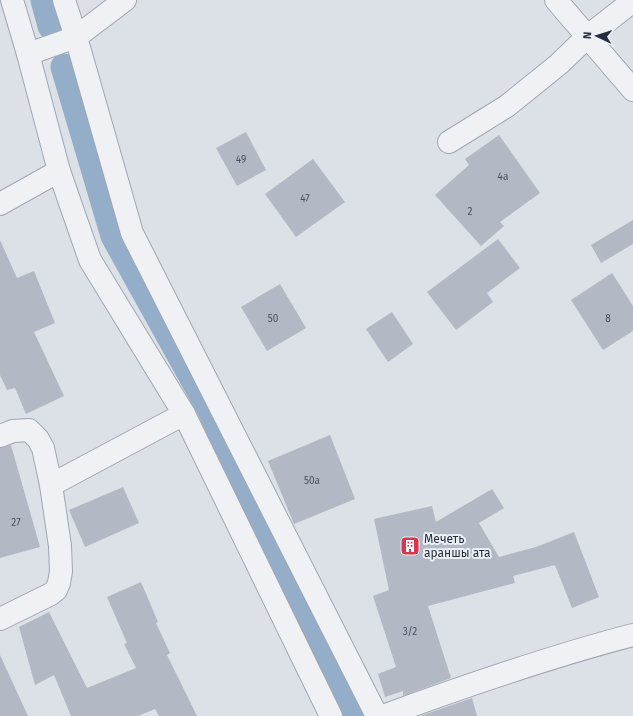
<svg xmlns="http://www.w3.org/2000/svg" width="633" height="716" font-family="'Fira Sans',sans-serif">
<rect width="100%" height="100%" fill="#dce0e7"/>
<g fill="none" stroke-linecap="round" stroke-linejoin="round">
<g stroke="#94aeca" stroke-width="27">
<path d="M44,0l7,26"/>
<path d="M64,67l50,169 96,173 141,307"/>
</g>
</g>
<g fill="#b3b9c4">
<path d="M246,132l20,38 -29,16 -21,-38z"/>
<path d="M499,135l41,58 -40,29 4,4 -23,20 -46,-51 34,-30 -4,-6z"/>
<path d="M313,159l32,43 -49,35 -31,-43z"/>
<path d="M633,220v24l-32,19 -10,-18z"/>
<path d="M498,239l22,29 -33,25 6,9 -37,28 -29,-38z"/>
<path d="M0,240l17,38 17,-7 21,52 -21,9 30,64 -38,18 -11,-26 -8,2 -7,-15z"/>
<path d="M612,273l21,33v25l-30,19 -32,-50z"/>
<path d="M280,284l26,44 -39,23 -26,-44z"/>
<path d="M392,312l21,32 -25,18 -22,-33z"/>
<path d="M330,435l25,64 -61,25 -26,-63z"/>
<path d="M11,445l29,102 -40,11v-110z"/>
<path d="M123,487l16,36 -54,24 -16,-37z"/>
<path d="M492,489l12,19 -25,15 20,34 37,-10 38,-15 25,65 -27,11 -17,-43 -42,11 2,7 -87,23 23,72 -48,18v-5l-18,6 -7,-23 18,-7 -23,-71 16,-6 -15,-71 58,-13 4,16z"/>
<path d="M141,582l17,40 -2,1 14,30 -3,2 30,61h-38l-4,-7 -17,7h-67l-17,-41 -19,10 -16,-58 30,-15 38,76 49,-20 -12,-24 3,-1 -20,-46z"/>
<path d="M0,655l28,61h-28z"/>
<path d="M472,698l5,18h-57l29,-10z"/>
</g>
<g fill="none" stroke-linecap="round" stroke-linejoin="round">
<g stroke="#a1a7b1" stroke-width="24">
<g id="minor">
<path d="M12,0l16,54 31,117 31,89 94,154 147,302"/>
<path d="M64,0l12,37 56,196 245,483"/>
<path d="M556,0l77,90"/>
<path d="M28,54l48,-17 49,-37"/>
<path d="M449,142l58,-36 52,-42 29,-28 45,-35"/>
<path d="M0,204l59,-33"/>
<path d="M0,436l13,-5 16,-1 9,9 5,9 8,37 9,61 1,25 -2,12 -3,7 -5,4 -51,25"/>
<path d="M51,485l133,-71"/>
<path d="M383,716c82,-30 165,-59 250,-81"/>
</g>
</g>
<use href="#minor" stroke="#eff1f5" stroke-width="22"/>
</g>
<defs>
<g id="building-square" transform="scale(1)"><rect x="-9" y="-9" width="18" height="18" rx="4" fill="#d6374f" stroke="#ebeff5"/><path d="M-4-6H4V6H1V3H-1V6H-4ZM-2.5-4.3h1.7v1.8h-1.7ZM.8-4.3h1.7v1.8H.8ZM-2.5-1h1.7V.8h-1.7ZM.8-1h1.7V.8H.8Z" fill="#fff"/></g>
</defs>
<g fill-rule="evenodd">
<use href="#building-square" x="410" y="546"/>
</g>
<g text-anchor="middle" stroke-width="4" stroke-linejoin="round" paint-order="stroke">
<g font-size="10" fill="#485160">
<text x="241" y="163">49</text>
<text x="503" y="180">4а</text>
<text x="305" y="202">47</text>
<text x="470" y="215">2</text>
<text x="273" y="322">50</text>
<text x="608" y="322">8</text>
<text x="312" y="484">50а</text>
<text x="16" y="526">27</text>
<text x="410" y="635">3/2</text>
</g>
<g font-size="12" fill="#252e3e" stroke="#ebeff5" text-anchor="start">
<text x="424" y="543">Мечеть<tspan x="424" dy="14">араншы ата</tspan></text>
</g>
</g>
<g transform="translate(597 36) rotate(274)" stroke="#ebeff5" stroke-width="3" paint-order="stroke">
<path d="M0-3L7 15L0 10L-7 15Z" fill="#252e3e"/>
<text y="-6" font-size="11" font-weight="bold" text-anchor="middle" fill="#252e3e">N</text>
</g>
</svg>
